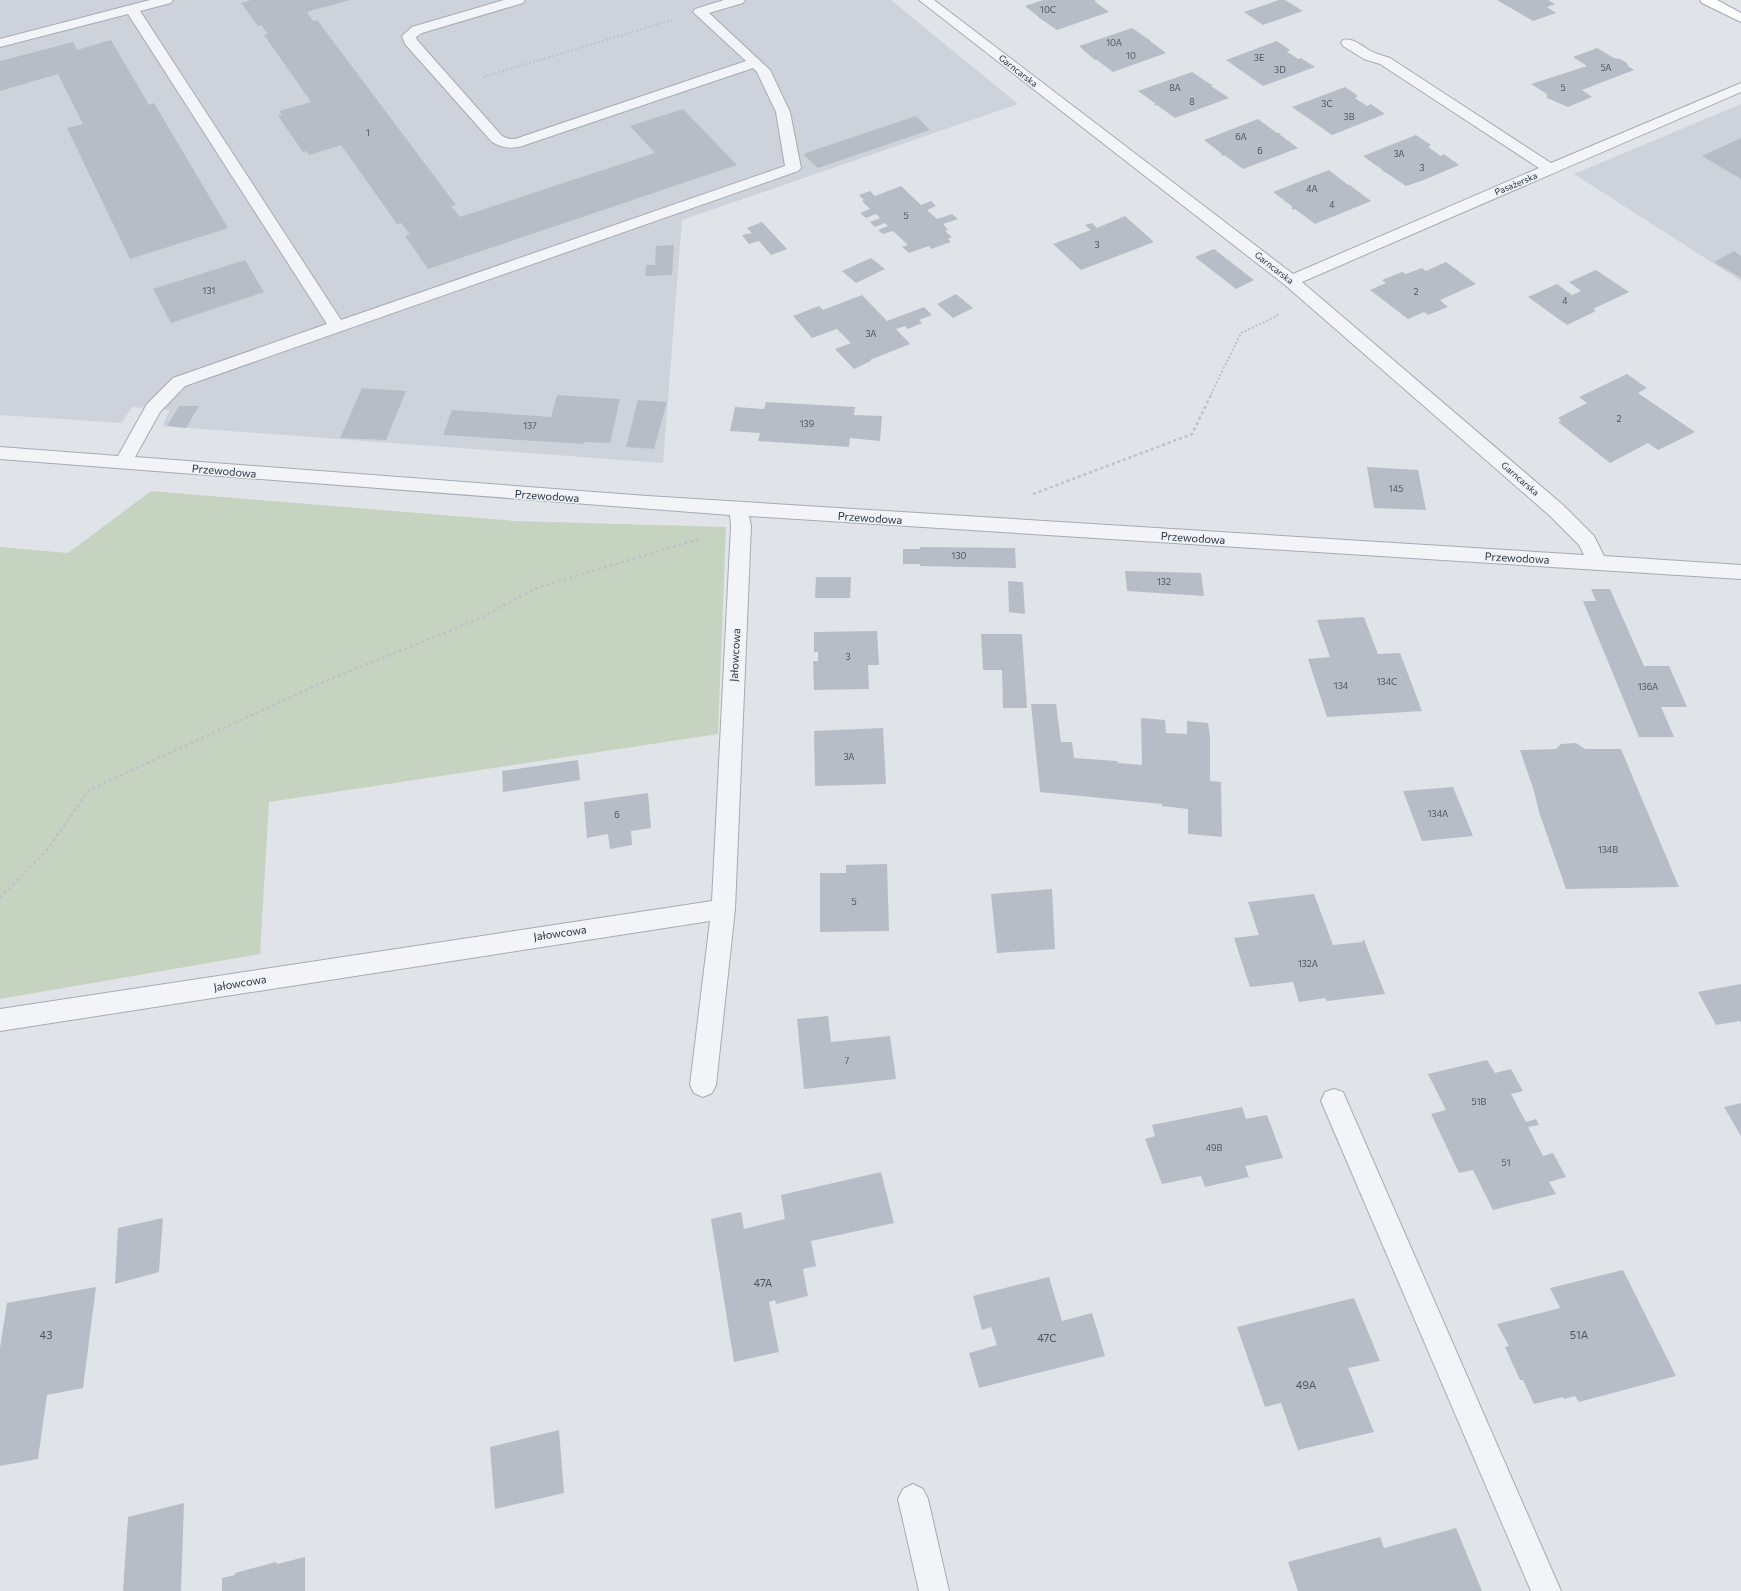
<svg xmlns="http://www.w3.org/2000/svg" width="1741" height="1591" font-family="Commissioner,sans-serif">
<rect width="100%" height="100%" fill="#e0e4e9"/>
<g fill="#ced3db">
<path d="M0,0h891l127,104 -336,116 -19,243 -501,-37 8,-16 -38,-3 -10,16 -122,-8z"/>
<path d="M1741,104v177l-167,-107z"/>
</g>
<path fill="#c6d3c1" d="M151,491l364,30 211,6 -8,207 -449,68 -9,152 -260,45v-452l68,6z"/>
<g fill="#b7bdc6">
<path d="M251,0h99l-43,12 6,9 4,-1 139,185 -5,1 9,11 195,-64 -25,-27 53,-17 54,56 -309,104 -23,-33 5,-2 -9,-11 -4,1 -56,-79 -32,10 -3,-4 -3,1 -25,-36 4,-1 -3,-4 32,-9 -47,-67 4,-1 -7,-9 -3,1 -17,-23z"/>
<path d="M1043,0h54l-3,1 15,11 -52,18 -16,-11 -16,-13z"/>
<path d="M1279,0h6l18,11 -40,14 -19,-13z"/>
<path d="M1497,0h51l7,4 -8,3 9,6 -23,8z"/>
<path d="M1132,28l19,13h-1l16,12 -53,19 -16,-12h-2l-16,-14z"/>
<path d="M111,40l38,65 5,-2 74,125 -98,31 -63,-131 16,-4 -25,-50 -58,17v-30l73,-19 4,8z"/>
<path d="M1277,41l13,9 -3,2 5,3 6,4 3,-1 14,9 -52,19 -37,-26z"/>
<path d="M1597,48l17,10 6,1 7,4 1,3 6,4 -52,20 10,7 -24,10 -21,-9v-4l-16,-10 56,-18 -14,-9z"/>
<path d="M1192,72l18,12 3,1 -2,1 18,12 -54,20 -18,-13 -1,1 -2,-2h2l-18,-13z"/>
<path d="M1345,87l13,9 -3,2 12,8 4,-2 14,10 -53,21 -40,-28z"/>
<path d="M916,116l14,14 -112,38 -15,-14z"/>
<path d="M1258,119l19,14h4l-2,1 19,14 -55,21 -19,-14 -2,1 -1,-2h1l-18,-14z"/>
<path d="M1416,135l15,10 -3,2 13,9 3,-2 15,11 -35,15 -18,6 -21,-14h-1l-2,-1h2l-21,-15z"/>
<path d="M1741,138v41l-39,-23z"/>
<path d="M1329,170l19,15h3v1l20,15 -56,23 -20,-15 -2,1 -2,-2 2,-1 -20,-15z"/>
<path d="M901,186l20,19 10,-4 5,5 -9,4 10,9 15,-5 6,5 -15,5 5,6 -3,1 7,6 -4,2 3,3 -20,7 -2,-3 -20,7 -7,-6 6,-2 -15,-14 -10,3 -5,-4 10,-4 -3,-3 -10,4 -5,-5 10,-4 -4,-4 -10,4 -6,-5 10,-4 -8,-8 2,-1 -5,-5 11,-4 5,5z"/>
<path d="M1125,216l29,26 -73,28 -28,-26 38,-14 -6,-5 7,-2 5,5z"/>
<path d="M762,222l25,27 -16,6 -12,-14 -10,3 -7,-9 10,-2 -5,-5z"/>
<path d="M674,245l-2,30 -27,1 1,-11h9l1,-19z"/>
<path d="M1214,249l40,31 -18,9 -41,-32z"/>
<path d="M1734,251l7,5v22l-27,-16z"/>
<path d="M871,258l14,11 -29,14 -14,-12z"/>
<path d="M245,260l19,32 -93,31 -18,-34z"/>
<path d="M1446,262l30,22 -36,16 8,7 -20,8 -4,-3 -16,7 -38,-29 16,-7 -4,-3 20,-8 4,2 16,-6 4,3z"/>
<path d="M1596,270l33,22 -36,17 3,2 -29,14 -39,-28 29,-13 15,11 9,-4 -12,-9z"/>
<path d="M956,294l17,14 -20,10 -16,-14z"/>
<path d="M862,295l25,26 37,-14 8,8 -13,5 3,3 -14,6 -3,-3 -9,3 14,15 -40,16 1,1 -17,8 -19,-20 16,-6 -14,-14 -25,9 -19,-22 26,-10 4,4z"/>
<path d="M1627,374l20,14 -9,5 57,39 -37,18 -10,-7 -38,20 -52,-41 3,-1 -3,-3 29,-15 -8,-6z"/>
<path d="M362,388l44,3 -20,49 -46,-2z"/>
<path d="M557,395l63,4 -10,44 -26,-1 -1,2 -140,-9 9,-25 99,7z"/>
<path d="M638,400l29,2 -13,47 -28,-2z"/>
<path d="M766,402l89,5 -1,8 28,1 -2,25 -30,-3 -1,9 -91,-6 2,-8 -30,-2 5,-24 29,2z"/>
<path d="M179,406h20l-13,22 -19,-2z"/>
<path d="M1367,467l51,3 8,40 -52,-2z"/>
<path d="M920,547l95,1 1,20 -96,-2v-2h-17v-15h17z"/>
<path d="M1125,571l76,2 3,23 -77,-5z"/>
<path d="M816,577h35l-1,21h-35z"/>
<path d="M1008,581l15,1 2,32 -16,-2z"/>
<path d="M1591,589h19l34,77h25l18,41h-26l13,30h-35l-56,-136h13z"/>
<path d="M1364,617l14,37 22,-1 22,58 -95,6 -19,-58 22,-2 -13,-37z"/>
<path d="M877,631l2,34h-11l1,24 -55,1 -1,-29h5v-9h-4v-20z"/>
<path d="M981,634h41l5,74h-24l-1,-38h-19z"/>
<path d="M1031,704h25l5,38h11l2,16 43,3 1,2 24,2 -1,-47 24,2 1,13 21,1v-13l21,2 2,14v44l11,1 1,55 -34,-3v-25l-26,-3v-2l-122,-12z"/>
<path d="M883,728l3,56 -71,2 -1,-55z"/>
<path d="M1576,743l9,6h36l58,138 -113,2 -27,-77 -5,-21 -14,-41 36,-1 5,-5z"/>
<path d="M578,760l2,20 -77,12 -1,-21z"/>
<path d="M1453,787l20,49 -51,5 -19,-50z"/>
<path d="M648,793l3,35 -20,3 1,14 -22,4 -2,-15 -21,4 -3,-36z"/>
<path d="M887,864l2,67 -69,1v-59h26v-8z"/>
<path d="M1052,889l3,60 -58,4 -6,-59z"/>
<path d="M1314,894l19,51 30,-3 -1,-2h2l21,54 -58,7 -2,-3 -26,4 -6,-20 -43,5 -16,-49 25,-3 -11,-33z"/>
<path d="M1741,984v40l-1,-3 -24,4 -18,-33z"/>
<path d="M828,1016l3,26 59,-6 6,43 -92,10 -7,-70z"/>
<path d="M1487,1060l8,13 16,-4 12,22 -12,3 15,28 10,-3 3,6 -11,2 15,29 10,-3 13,24 -17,5 7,12 -63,16 -20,-40 -14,3 -28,-59 15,-4 -18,-36z"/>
<path d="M1741,1103v33l-17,-29z"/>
<path d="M1242,1107l4,12 21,-4 16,43 -38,8 4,11 -44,10 -4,-11 -39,8 -17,-45 10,-3 -3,-11z"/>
<path d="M881,1172l13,51 -83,18 5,25 -13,3 5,27 -32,8 -1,-4 -6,2 10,50 -45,10 -23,-143 30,-7 3,17 41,-10 -4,-24z"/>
<path d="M163,1218l-4,54 -44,12 3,-56z"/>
<path d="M1623,1270l53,106 -97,26 -4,-6 -11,3 -1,-2 -29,7 -11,-24h-3l-15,-33 4,-1 -12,-22 63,-16 -10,-20z"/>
<path d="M1049,1277l13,44 30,-8 13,43 -126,32 -10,-35 28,-8 -6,-18 -9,3 -9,-34z"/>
<path d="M96,1287l-13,101 -36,7 -9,64 -38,7v-118l7,-45z"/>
<path d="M1354,1298l26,63 -32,7 26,64 -76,18 -17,-47 -16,4 -28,-80z"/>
<path d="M559,1430l5,63 -69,16 -5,-62z"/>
<path d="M184,1503l-3,88h-58l5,-74z"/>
<path d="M1456,1528l26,63h-184l-10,-29 92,-25 4,11z"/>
<path d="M305,1557v34h-83v-13l13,-3v-2l41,-11 1,2z"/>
</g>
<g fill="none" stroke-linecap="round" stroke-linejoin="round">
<g stroke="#a5abb3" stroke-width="2">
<g id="minor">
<path d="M150,0h23l-2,3 -31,8 201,309 444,-154 -9,-54 -19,-40 -4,-4 -231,78c-12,3 -19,2 -30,-4l-87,-98 -3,-8 10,-9 92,-27h21l-2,3 -101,30 -6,4 1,3 85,96 7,3h6l231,-78 -53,-49 2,-3 29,-9h21l-2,3 -34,10 61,57 20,42 11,56 -3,3 -613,215 -25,26 -25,45 512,39 937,59 -5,-10 -30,-30 -264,-230 -366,-285h15l359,274 246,-106 -159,-104 -16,-5 -21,-13 -2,-3 2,-3c12,-3 21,9 32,13 4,2 10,3 15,5l161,105 190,-80v9l-439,190 261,223 31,31 10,20 137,9v14l-992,-63 2,10 -16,383 -19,176 -4,8 -9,4 -9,-4 -4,-8 20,-164 -710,110v-22l712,-108 19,-375 -1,-11 -730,-56v-12l118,9 29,-52 26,-26 154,-54 -199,-310 -128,33v-8z"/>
<path d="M1334,1089l9,3 218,499h-30l-210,-490 4,-9z"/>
<path d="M913,1484l10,5 5,10 21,92h-30l-21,-92 5,-10z"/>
</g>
</g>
<g stroke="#9fa9b5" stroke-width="2">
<path id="major" d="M1700,0h17l24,13v9l-39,-19z"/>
</g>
<g stroke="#bec2c8" stroke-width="2" stroke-dasharray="2 2" stroke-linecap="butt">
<path d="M483,77l189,-57"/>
<path d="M1211,394l30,-61 36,-17 1,-4"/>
</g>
<g stroke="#bec2c8" stroke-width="2.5" stroke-dasharray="3 3" stroke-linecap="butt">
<path d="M1033,494l159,-60 20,-41"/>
<path d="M0,898l46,-47 43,-61 241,-111 144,-58 65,-34 160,-48"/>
</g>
<use href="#minor" fill="#f3f4f7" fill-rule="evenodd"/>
<use href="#major" fill="#fff" fill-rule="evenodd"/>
</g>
<g text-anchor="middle" stroke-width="3" stroke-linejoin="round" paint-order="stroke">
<g font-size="9" fill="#4c5562">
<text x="1048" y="13">10C</text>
<text x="1114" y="46">10A</text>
<text x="1131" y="59">10</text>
<text x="1259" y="61">3E</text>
<text x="1606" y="71">5A</text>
<text x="1280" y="73">3D</text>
<text x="1175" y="91">8A</text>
<text x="1563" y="91">5</text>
<text x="1192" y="105">8</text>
<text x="1327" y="107">3C</text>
<text x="1349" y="120">3B</text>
<text x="368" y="136">1</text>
<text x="1241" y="140">6A</text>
<text x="1260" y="154">6</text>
<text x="1399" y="157">3A</text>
<text x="1422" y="171">3</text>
<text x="1312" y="192">4A</text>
<text x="1332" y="208">4</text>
<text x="906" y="219">5</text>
<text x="1097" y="248">3</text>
<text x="209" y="294">131</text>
<text x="1416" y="295">2</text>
<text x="1565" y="304">4</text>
<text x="871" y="337">3A</text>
<text x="1619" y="422">2</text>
<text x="807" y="427">139</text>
<text x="530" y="429">137</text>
<text x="1396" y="492">145</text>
<text x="959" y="559">130</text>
<text x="1164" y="585">132</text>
<text x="848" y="660">3</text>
<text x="1387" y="685">134C</text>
<text x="1341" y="689">134</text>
<text x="1648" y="690">136A</text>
<text x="849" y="760">3A</text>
<text x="1438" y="817">134A</text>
<text x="617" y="818">6</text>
<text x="1608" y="853">134B</text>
<text x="854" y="905">5</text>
<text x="1308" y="967">132A</text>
<text x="847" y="1064">7</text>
<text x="1479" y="1105">51B</text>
<text x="1214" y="1151">49B</text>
<text x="1506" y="1166">51</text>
</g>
<g font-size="9" fill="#283241" stroke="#eff3f7">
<text transform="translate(1018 71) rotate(38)" y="3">Garncarska</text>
<text transform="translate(1516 184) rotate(-23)" y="3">Pasażerska</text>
<text transform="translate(1274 268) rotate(38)" y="3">Garncarska</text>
<text transform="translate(1520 479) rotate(41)" y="3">Garncarska</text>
</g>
<g font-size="11" fill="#283241" stroke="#eff3f7">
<text transform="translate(224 471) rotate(5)" y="4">Przewodowa</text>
<text transform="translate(547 496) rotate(4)" y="4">Przewodowa</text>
<text transform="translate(870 518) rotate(4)" y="4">Przewodowa</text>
<text transform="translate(1193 538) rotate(4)" y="4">Przewodowa</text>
<text transform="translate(1517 558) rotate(3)" y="4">Przewodowa</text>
<text transform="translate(735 655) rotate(-87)" y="4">Jałowcowa</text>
<text transform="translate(560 933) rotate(-8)" y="4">Jałowcowa</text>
<text transform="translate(240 983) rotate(-9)" y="4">Jałowcowa</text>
</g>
<g font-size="11" fill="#4c5562">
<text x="763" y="1287">47A</text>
<text x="46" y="1339">43</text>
<text x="1579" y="1339">51A</text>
<text x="1047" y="1342">47C</text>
<text x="1306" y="1389">49A</text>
</g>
</g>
</svg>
